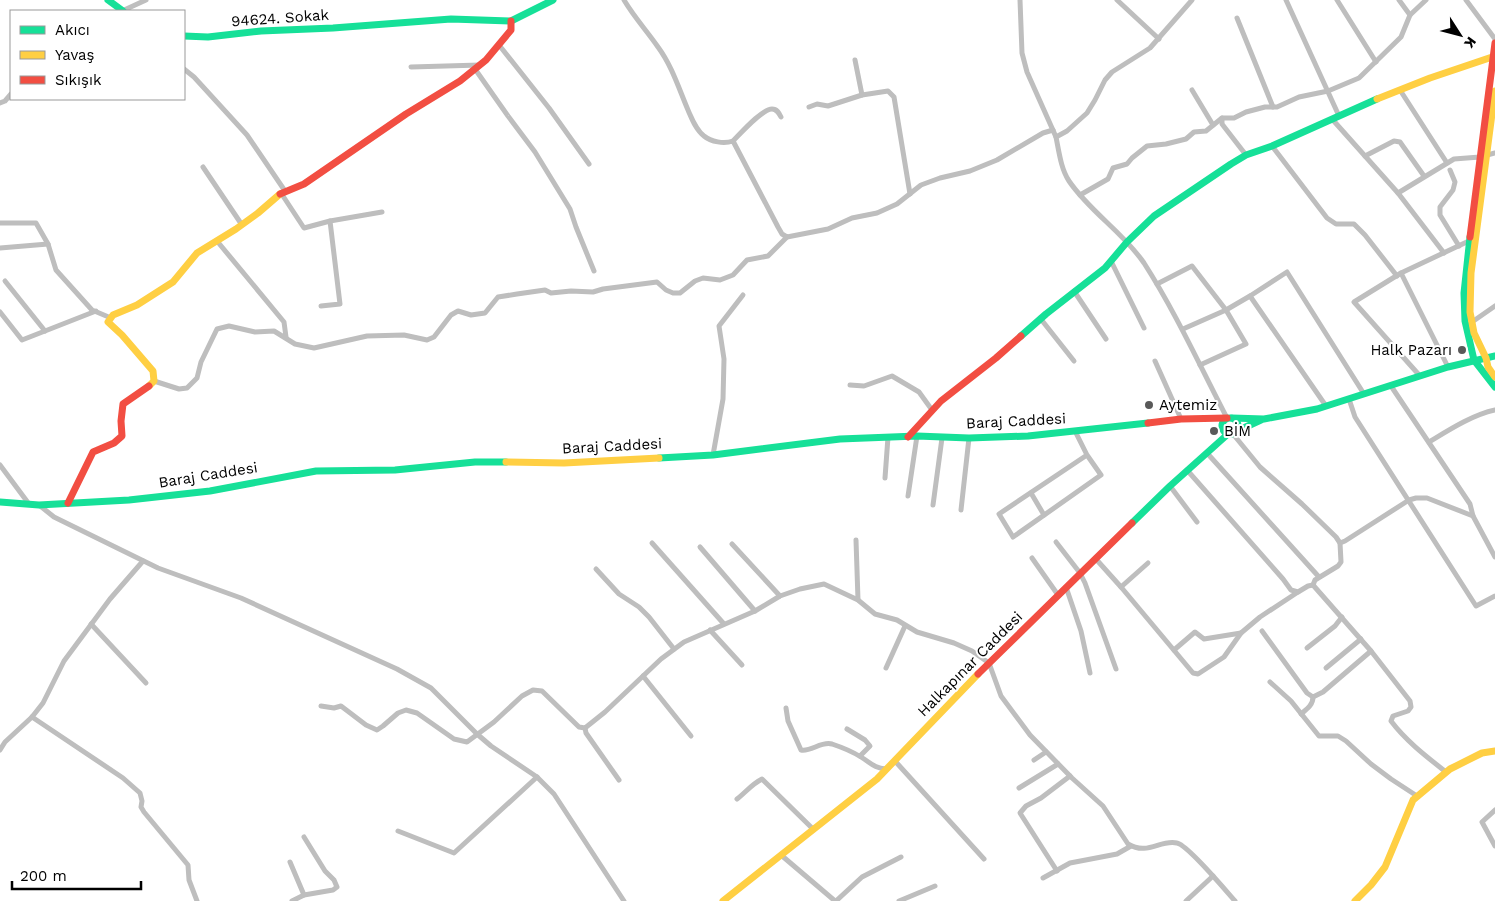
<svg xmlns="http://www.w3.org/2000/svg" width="1495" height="901" font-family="'Work Sans',sans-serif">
<rect width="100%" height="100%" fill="#fff"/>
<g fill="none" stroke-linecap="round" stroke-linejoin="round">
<g stroke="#bebebe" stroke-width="5">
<path d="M624,0c10,17 23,31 34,47 14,19 21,42 30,63 4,9 8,20 16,26 7,6 20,8 29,5l45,86 4,7 5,3 41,-8 24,-11 25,-5 20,-9 24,-19 19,-7 30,-7 27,-11 46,-27 10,-3"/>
<path d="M1020,0l2,53 5,19 29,65"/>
<path d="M1117,0l42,39"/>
<path d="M1192,0l-42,48 -38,24 -7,8 -10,20 -8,13 -20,18 -11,6c3,15 5,32 13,44 21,31 54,51 75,82 32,50 56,103 83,155"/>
<path d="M1286,0l53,116"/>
<path d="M1337,0l39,62"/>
<path d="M1399,0l11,15"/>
<path d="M1466,0l29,39"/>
<path d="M122,11l24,-11"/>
<path d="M1237,18l36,89"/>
<path d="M499,45l50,63 40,56"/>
<path d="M855,60l7,35"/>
<path d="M411,67l69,-2"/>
<path d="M184,69l10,8 53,58 38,56"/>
<path d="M475,69l33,47 27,36 35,57 6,18 18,44"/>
<path d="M1192,90l21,35"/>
<path d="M1400,90l47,73"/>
<path d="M0,103l5,-2 6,-7"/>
<path d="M809,107l8,-3 11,2 34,-11 26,-4 6,6 16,97"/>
<path d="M1222,118v6l24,31"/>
<path d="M1332,119l66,74 46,60"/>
<path d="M733,141c8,-8 29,-32 39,-32 5,0 7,4 9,8"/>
<path d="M1272,146l55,72 9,6h18l11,11 32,41"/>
<path d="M1365,156l29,-15 6,1 24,34"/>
<path d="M203,167l39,58"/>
<path d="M1450,170l5,12 -2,8 -13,17v8l19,31"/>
<path d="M281,193l23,35 26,-7 52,-9"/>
<path d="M1398,193l56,-34 26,-2 15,-4"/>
<path d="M1080,195l28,-16 5,-11 14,-4 5,-6 15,-12 19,-2 20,-5 8,-7 12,-1 16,-13h12l12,-6 19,-5h12l22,-10 29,-6 31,-13 42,-41 9,-22 16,-15"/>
<path d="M0,223h36l12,21"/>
<path d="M217,241l67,81 2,15"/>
<path d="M0,248l48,-4 8,26 36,40 19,8"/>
<path d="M1111,261l33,67"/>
<path d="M1401,273l47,94"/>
<path d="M5,281l40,50"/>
<path d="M1157,284l35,-18 34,44 20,34 -46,21"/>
<path d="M1074,291l32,48"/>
<path d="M1250,296l76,110"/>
<path d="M321,306l19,-2 -10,-83"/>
<path d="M0,312l22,28 74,-29"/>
<path d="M1040,318l34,43"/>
<path d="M1472,322l23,-16"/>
<path d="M1183,329l43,-19 24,-14 37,-24 77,122"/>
<path d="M1155,361l26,58"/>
<path d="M1420,376l-66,-74 47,-29 70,-33"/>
<path d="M154,381l25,8 8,-1 10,-10 4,-16 16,-33 12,-3 26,6 19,-1 21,13 19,4 53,-12 37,-1 23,5 7,-3 17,-22 7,-4 13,4 14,-2 13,-16 19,-3 28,-4 6,3 20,-2 22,1 10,-3 54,-7 9,8 7,3h7l15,-12 8,-3 17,2 13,-5 14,-15 21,-4 19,-19"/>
<path d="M850,385l14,1 28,-10 27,16 13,18"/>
<path d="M1391,386l79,118 3,12 22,41"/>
<path d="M1349,399l6,18 121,189 19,-10"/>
<path d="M1075,431l12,24 14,20 -88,62 -14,-23 88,-59"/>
<path d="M1233,434l27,33 42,37 34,33 4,6 1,19 -3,4 -23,14 -2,5 58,66 39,50 1,6 -3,4 -15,5 -2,5c15,20 36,36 55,51"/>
<path d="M1429,442c20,-12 43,-27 66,-32"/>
<path d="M1207,453l112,124"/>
<path d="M713,455l10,-56 1,-40 -5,-33 24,-31"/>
<path d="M0,465l29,39"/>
<path d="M1187,470l96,109 8,11 7,2 10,-6 5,-1"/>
<path d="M885,478l3,-41"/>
<path d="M1170,486l27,36"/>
<path d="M1031,493l13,22"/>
<path d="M908,496l9,-60"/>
<path d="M39,505l15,12 104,51 83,30 156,71 34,19 46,46 14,12 46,31 17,17 70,107"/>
<path d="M933,505l9,-67"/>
<path d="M961,510l8,-72"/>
<path d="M856,540l2,60"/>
<path d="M1056,542l24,31 5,10 31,86"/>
<path d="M652,543l72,81"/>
<path d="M1340,543l5,-2 64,-41 7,-2h11l46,18"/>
<path d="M732,544l48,52"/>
<path d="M700,547l55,64"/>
<path d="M1032,558l26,37"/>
<path d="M1095,558l26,29 72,86 5,1 26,-17 17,-24"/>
<path d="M596,569l23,25 20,13 10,10 25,32"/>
<path d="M1066,587l15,44 9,42"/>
<path d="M1121,587l27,-24"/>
<path d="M91,624l55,59"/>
<path d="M710,630l32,35"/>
<path d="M1262,631l45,62 6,4 10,-5 48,-41"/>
<path d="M1307,648l28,-22 7,-9"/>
<path d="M1174,650l21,-18 9,7 37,-6 19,-16 38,-25"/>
<path d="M886,668l19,-42"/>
<path d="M1326,668l35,-29"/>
<path d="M643,676l48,60"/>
<path d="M1270,682l21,19 28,35h19l8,5 25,23 20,15 26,17"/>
<path d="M321,706l13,2 7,-2 25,19 11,5 6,-4 15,-13 8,-3 11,3 37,26 13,3 27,-20 28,-26 11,-6 9,1 37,36 6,1 20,-16 56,-53 23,-17 71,-31 25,-15 20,-7 24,-5 34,16 17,14 22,6 20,12 37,11 18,8 17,12 12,33 29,39 42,43 31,28 25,38c20,12 32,-5 49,-1 11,2 49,48 58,58"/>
<path d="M786,708l2,13 13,29c10,2 20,-9 31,-6 9,3 21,8 29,13 10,6 13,11 25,12"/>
<path d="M1301,714c6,-5 12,-9 12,-17"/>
<path d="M32,717l91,61 17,15 2,8 -1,6 3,5 44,53 1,15 8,21"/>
<path d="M585,728l1,5 33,47"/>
<path d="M847,729l18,11 5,6 -10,10"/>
<path d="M0,750l5,-8 27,-25 11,-14 21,-42 46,-62 33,-38"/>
<path d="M1034,760l12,-8"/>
<path d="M895,761l89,98"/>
<path d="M1019,788l39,-24"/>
<path d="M737,799c9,-7 15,-15 25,-20l51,50"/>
<path d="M1495,810l-13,12 13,24"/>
<path d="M398,831l56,22 83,-76"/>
<path d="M781,855l54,46"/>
<path d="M290,862l14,33"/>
<path d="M1057,871l-37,-58 6,-7 15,-8 29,-22"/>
<path d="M1043,878l27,-15 47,-9 14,-8"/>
<path d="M292,901l12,-6 29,-5 4,-3 -3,-7 -9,-9 -21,-34"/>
<path d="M836,901l26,-24 39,-20"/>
<path d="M899,901l36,-15"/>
<path d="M1186,901l27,-25"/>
</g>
<g stroke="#16e098" stroke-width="7">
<path d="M108,0l15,11"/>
<path d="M184,36l24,1 53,-6 72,-3 118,-9 60,2 42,-21"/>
<path d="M1470,237l-6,56 1,28 9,39 21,27"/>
<path d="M1021,336l25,-22 59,-46 22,-26 27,-26 77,-52 15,-9 26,-9 105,-47"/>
<circle cx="1230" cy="426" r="8"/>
<path d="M1232,418l32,1 53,-10 131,-42 47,-11"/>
<path d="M1237,431l24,-11"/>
<path d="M659,458l54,-3 127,-16 77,-3 52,2 59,-2 120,-13"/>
<path d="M0,502l39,3 90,-5 81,-9 106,-20 79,-1 80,-8h31"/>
<path d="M1132,523l38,-37 58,-52"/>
</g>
<g stroke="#ffcf43" stroke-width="7">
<path d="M1495,91l-24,182 -1,39 4,21 12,25 2,9 7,10"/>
<path d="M1377,99l53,-21 65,-22"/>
<path d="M149,386l5,-5 -1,-10 -31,-36 -14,-13 5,-7 24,-10 36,-23 24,-29 39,-24 22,-16 22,-19"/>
<path d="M506,462l58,1 95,-5"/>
<path d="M723,901l154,-122 101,-105"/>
<path d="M1355,901l16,-16 14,-18 28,-67 37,-31 32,-16 13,-2"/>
</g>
<g stroke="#f24e42" stroke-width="7">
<path d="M280,194l24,-10 102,-70 54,-33 26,-21 25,-30v-9"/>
<path d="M1470,237l25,-194"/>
<path d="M1148,423l33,-4 46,-1"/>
<path d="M908,437l33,-36 55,-43 25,-22"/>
<path d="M68,503l25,-51 21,-9 8,-7 -1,-15 2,-17 26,-18"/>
<path d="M978,674l154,-151"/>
</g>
</g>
<g fill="#595959" stroke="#fff" stroke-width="2">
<circle cx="1462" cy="350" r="5"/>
<circle cx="1149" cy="405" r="5"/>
<circle cx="1214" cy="431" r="5"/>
</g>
<g text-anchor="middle" stroke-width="4" stroke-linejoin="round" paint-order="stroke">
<g font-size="15" fill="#000" stroke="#fff">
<text transform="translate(280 18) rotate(-4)" y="5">94624. Sokak</text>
<text transform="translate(1016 421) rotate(-3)" y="5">Baraj Caddesi</text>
<text transform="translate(612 446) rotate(-3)" y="5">Baraj Caddesi</text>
<text transform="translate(208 475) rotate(-9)" y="5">Baraj Caddesi</text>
<text transform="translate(970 664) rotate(-45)" y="5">Halkapınar Caddesi</text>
</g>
<g font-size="15" fill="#000" stroke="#fff" text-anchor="start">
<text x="1452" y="355" text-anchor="end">Halk Pazarı</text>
<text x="1159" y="410">Aytemiz</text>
<text x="1224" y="436">BİM</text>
</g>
</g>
<rect x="10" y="10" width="175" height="90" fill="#ffffff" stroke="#999999"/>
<rect x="20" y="26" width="25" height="8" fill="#16e098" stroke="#999999"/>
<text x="55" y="35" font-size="15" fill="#000000">Akıcı</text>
<rect x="20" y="51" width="25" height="8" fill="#ffcf43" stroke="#999999"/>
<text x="55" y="60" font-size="15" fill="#000000">Yavaş</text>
<rect x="20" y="76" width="25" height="8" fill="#f24e42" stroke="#999999"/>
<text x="55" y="85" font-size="15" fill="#000000">Sıkışık</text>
<g transform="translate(1460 35) rotate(126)" stroke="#ffffff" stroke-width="4" paint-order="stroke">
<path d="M0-4L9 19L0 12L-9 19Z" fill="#000000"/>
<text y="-8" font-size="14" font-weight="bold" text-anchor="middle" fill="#000000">K</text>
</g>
<path d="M12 881v8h129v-8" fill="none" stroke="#000000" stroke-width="2.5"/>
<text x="20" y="881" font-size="15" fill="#000000" stroke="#ffffff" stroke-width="4" paint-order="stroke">200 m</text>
</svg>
